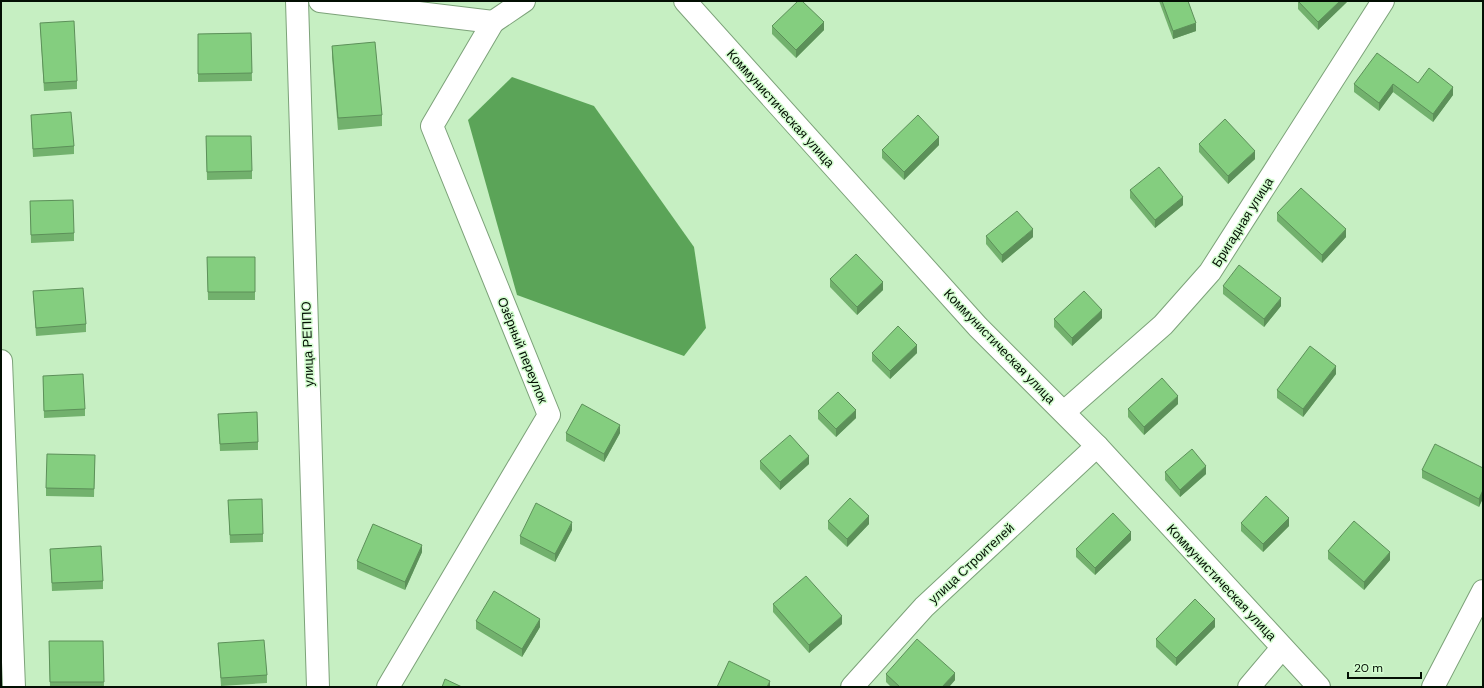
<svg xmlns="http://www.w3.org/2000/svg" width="1484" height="688" font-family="'DM Sans',sans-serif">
<rect width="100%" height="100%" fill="#c6efc2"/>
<path fill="#5ba458" d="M512,77l82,29 100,141 12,81 -22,28 -167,-61 -49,-175z"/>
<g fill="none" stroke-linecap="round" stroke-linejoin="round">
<g stroke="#7ca279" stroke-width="24">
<g id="street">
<path d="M297,1l21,686"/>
<path d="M320,1l173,21 31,-21"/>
<path d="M1,361l13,326"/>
<path d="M1064,412l99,-87 47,-53 173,-271"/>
<path d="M388,687l161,-272 -117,-289 61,-104"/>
<path d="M852,687l72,-80 173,-161"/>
<path d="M1249,687l33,-39"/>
<path d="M1433,687l50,-96"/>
</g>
</g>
<g stroke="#7ca279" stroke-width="24">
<path id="secondary" d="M685,1l293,326 119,119 222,241"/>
</g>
<use href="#street" stroke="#fff" stroke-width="22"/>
<use href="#secondary" stroke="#fff" stroke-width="22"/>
</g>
<g fill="#72b16d">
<path d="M1159,1h29l8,30 -23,8z"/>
<path d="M1298,1h50l-30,29 -20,-21z"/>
<path d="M40,23l37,58v8l-33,2z"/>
<path d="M772,26l52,4 -28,28 -24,-24z"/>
<path d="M251,33l1,48 -54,1v-48z"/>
<path d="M332,46l50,69v11l-44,4 -6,-73z"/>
<path d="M1418,83l35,12 -20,27 -40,-30 -14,19 -25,-19v-8z"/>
<path d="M31,115l43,31v8l-41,3z"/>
<path d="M206,136l46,35v8l-45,1z"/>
<path d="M1199,144l56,15 -27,25 -29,-32z"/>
<path d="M939,145l-35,35 -22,-22v-8z"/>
<path d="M1130,190l53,15 -28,23 -25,-30z"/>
<path d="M30,201l44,32v8l-43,2z"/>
<path d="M1277,213l69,24 -24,26 -45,-42z"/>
<path d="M986,236l47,1 -31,26 -16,-19z"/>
<path d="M207,257h48v43h-47z"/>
<path d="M830,279l53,11 -26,25 -27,-28z"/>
<path d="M1223,286l58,20 -17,21 -41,-33z"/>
<path d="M33,291l53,33v8l-50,4z"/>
<path d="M1102,318l-30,28 -18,-19v-8z"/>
<path d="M872,353h45l-27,26 -18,-18z"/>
<path d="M1336,374l-33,43 -26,-19v-8z"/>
<path d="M43,376l42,33v7l-41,2z"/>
<path d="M1178,404l-34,31 -16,-18v-8z"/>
<path d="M818,411l38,7 -20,19 -18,-18z"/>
<path d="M218,414l40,28v8l-38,1z"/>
<path d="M566,433h54l-16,29 -38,-21z"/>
<path d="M95,455l-1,42 -48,-1v-8z"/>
<path d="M760,461l49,3 -29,26 -20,-21z"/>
<path d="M1483,468v30l-4,9 -57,-29v-8z"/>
<path d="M1165,472l41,2 -26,23 -15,-17z"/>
<path d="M228,500l35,34v8l-33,1z"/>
<path d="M828,521l41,3 -22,23 -19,-18z"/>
<path d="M1241,523l48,3 -26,26 -22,-21z"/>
<path d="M572,530l-17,32 -35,-18v-8z"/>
<path d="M1131,540l-36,35 -19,-18v-8z"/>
<path d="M50,549l53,32v8l-51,2z"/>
<path d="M1328,551l62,9 -26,30 -36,-31z"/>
<path d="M422,552l-17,38 -48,-21v-8z"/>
<path d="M773,604l69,20 -33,29 -36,-41z"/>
<path d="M476,621l64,6 -18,30 -46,-28z"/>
<path d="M1215,627l-39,39 -20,-19v-8z"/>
<path d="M49,641h54l1,46h-54z"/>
<path d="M218,643l49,32v8l-46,3z"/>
<path d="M886,674l69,6 -6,7h-58l-5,-5z"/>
</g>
<g fill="#5c9059">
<path d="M1340,1h8l-30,29v-8z"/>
<path d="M824,22v8l-28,28v-8z"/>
<path d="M1196,23v8l-23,8v-8z"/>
<path d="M1393,84v8l-14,19v-8z"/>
<path d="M1453,87v8l-20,27v-8z"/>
<path d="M939,137v8l-35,35v-8z"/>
<path d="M1255,151v8l-27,25v-8z"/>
<path d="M1183,197v8l-28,23v-8z"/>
<path d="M1033,229v8l-31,26v-8z"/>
<path d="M1346,229v8l-24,26v-8z"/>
<path d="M883,282v8l-26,25v-8z"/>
<path d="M1281,298v8l-17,21v-8z"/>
<path d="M1102,310v8l-30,28v-8z"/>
<path d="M917,345v8l-27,26v-8z"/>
<path d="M1336,366v8l-33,43v-8z"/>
<path d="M1178,396v8l-34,31v-8z"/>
<path d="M856,410v8l-20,19v-8z"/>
<path d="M620,425v8l-16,29v-8z"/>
<path d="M809,456v8l-29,26v-8z"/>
<path d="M1206,466v8l-26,23v-7z"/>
<path d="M1483,490v8l-4,9v-8z"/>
<path d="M869,516v8l-22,23v-8z"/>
<path d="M1289,518v8l-26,26v-8z"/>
<path d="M572,522v8l-17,32v-8z"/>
<path d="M1131,532v8l-36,35v-7z"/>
<path d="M422,545v7l-17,38v-8z"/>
<path d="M1390,552v8l-26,30v-8z"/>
<path d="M842,616v8l-33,29v-8z"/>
<path d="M540,619v8l-18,30v-8z"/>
<path d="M1215,619v8l-39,39v-8z"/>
<path d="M955,673v7l-6,7h-7z"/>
<path d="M770,681v6h-3z"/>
</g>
<g fill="#84ce7f" stroke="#5c9059">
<path d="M798,1h4l22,21 -28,28 -24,-24z"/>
<path d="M1162,1h26l8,22 -23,8z"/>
<path d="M1298,1h42l-22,21z"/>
<path d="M74,21l3,60 -33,2 -4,-60z"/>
<path d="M251,33l1,40 -54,1v-40z"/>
<path d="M375,42l7,73 -44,3 -6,-72z"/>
<path d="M1377,53l41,30 11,-15 24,19 -20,27 -40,-30 -14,19 -25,-19z"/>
<path d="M71,112l3,34 -41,3 -2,-34z"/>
<path d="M918,115l21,22 -35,35 -22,-22z"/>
<path d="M1225,119l30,32 -27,25 -29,-32z"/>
<path d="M206,136h45l1,35 -45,1z"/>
<path d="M1159,167l24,30 -28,23 -25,-30z"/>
<path d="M1301,188l45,41 -24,26 -45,-42z"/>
<path d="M73,200l1,33 -43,2 -1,-34z"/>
<path d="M1017,211l16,18 -31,26 -16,-19z"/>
<path d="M856,254l27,28 -26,25 -27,-28z"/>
<path d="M207,257h48v35h-47z"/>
<path d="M1239,265l42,33 -17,21 -41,-33z"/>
<path d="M83,288l3,36 -50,4 -3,-37z"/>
<path d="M1084,291l18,19 -30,28 -18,-19z"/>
<path d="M898,326l19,19 -27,26 -18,-18z"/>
<path d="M1310,346l26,20 -33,43 -26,-19z"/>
<path d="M83,374l2,35 -41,2 -1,-35z"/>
<path d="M1162,378l16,18 -34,31 -16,-18z"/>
<path d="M838,392l18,18 -20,19 -18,-18z"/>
<path d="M582,404l38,21 -16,29 -38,-21z"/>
<path d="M257,412l1,30 -38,2 -2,-30z"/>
<path d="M790,435l19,21 -29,26 -20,-21z"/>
<path d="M1435,444l48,24v22l-4,9 -57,-29z"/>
<path d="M1192,449l14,17 -26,24 -15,-18z"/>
<path d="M47,454l48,1 -1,34 -48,-1z"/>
<path d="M1266,496l23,22 -26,26 -22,-21z"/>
<path d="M850,498l19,18 -22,23 -19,-18z"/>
<path d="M262,499l1,35 -33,1 -2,-35z"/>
<path d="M536,503l36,19 -17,32 -35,-18z"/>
<path d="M1113,513l18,19 -36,36 -19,-19z"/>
<path d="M1354,521l36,31 -26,30 -36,-31z"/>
<path d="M373,524l49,21 -17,37 -48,-21z"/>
<path d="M101,546l2,35 -51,2 -2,-34z"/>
<path d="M806,576l36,40 -33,29 -36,-41z"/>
<path d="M494,591l46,28 -18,30 -46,-28z"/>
<path d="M1195,599l20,20 -39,39 -20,-19z"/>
<path d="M917,639l38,34 -13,14h-42l-14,-13z"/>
<path d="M264,640l3,35 -46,3 -3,-35z"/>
<path d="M49,641h54l1,41h-54z"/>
<path d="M729,661l41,20 -3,6h-50z"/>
<path d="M445,679l17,8h-20z"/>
</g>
<g text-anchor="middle" stroke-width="3" stroke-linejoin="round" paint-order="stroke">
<g font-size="13" fill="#030f03" stroke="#d3fdcf">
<text transform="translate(781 108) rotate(48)" y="5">Коммунистическая улица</text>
<text transform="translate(1242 222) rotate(-58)" y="5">Бригадная улица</text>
<text transform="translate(307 344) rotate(-92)" y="5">улица РЕППО</text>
<text transform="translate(1000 346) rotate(46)" y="5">Коммунистическая улица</text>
<text transform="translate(523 350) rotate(68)" y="5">Озёрный переулок</text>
<text transform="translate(971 563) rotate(-43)" y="5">улица Строителей</text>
<text transform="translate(1222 582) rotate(47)" y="5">Коммунистическая улица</text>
</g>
</g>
<rect width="1484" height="688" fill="none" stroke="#030f03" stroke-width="4"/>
<path d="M1348 672v6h73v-6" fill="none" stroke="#030f03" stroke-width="2"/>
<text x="1354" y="672" font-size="12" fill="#030f03" stroke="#d3fdcf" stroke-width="3" paint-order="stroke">20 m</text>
</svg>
